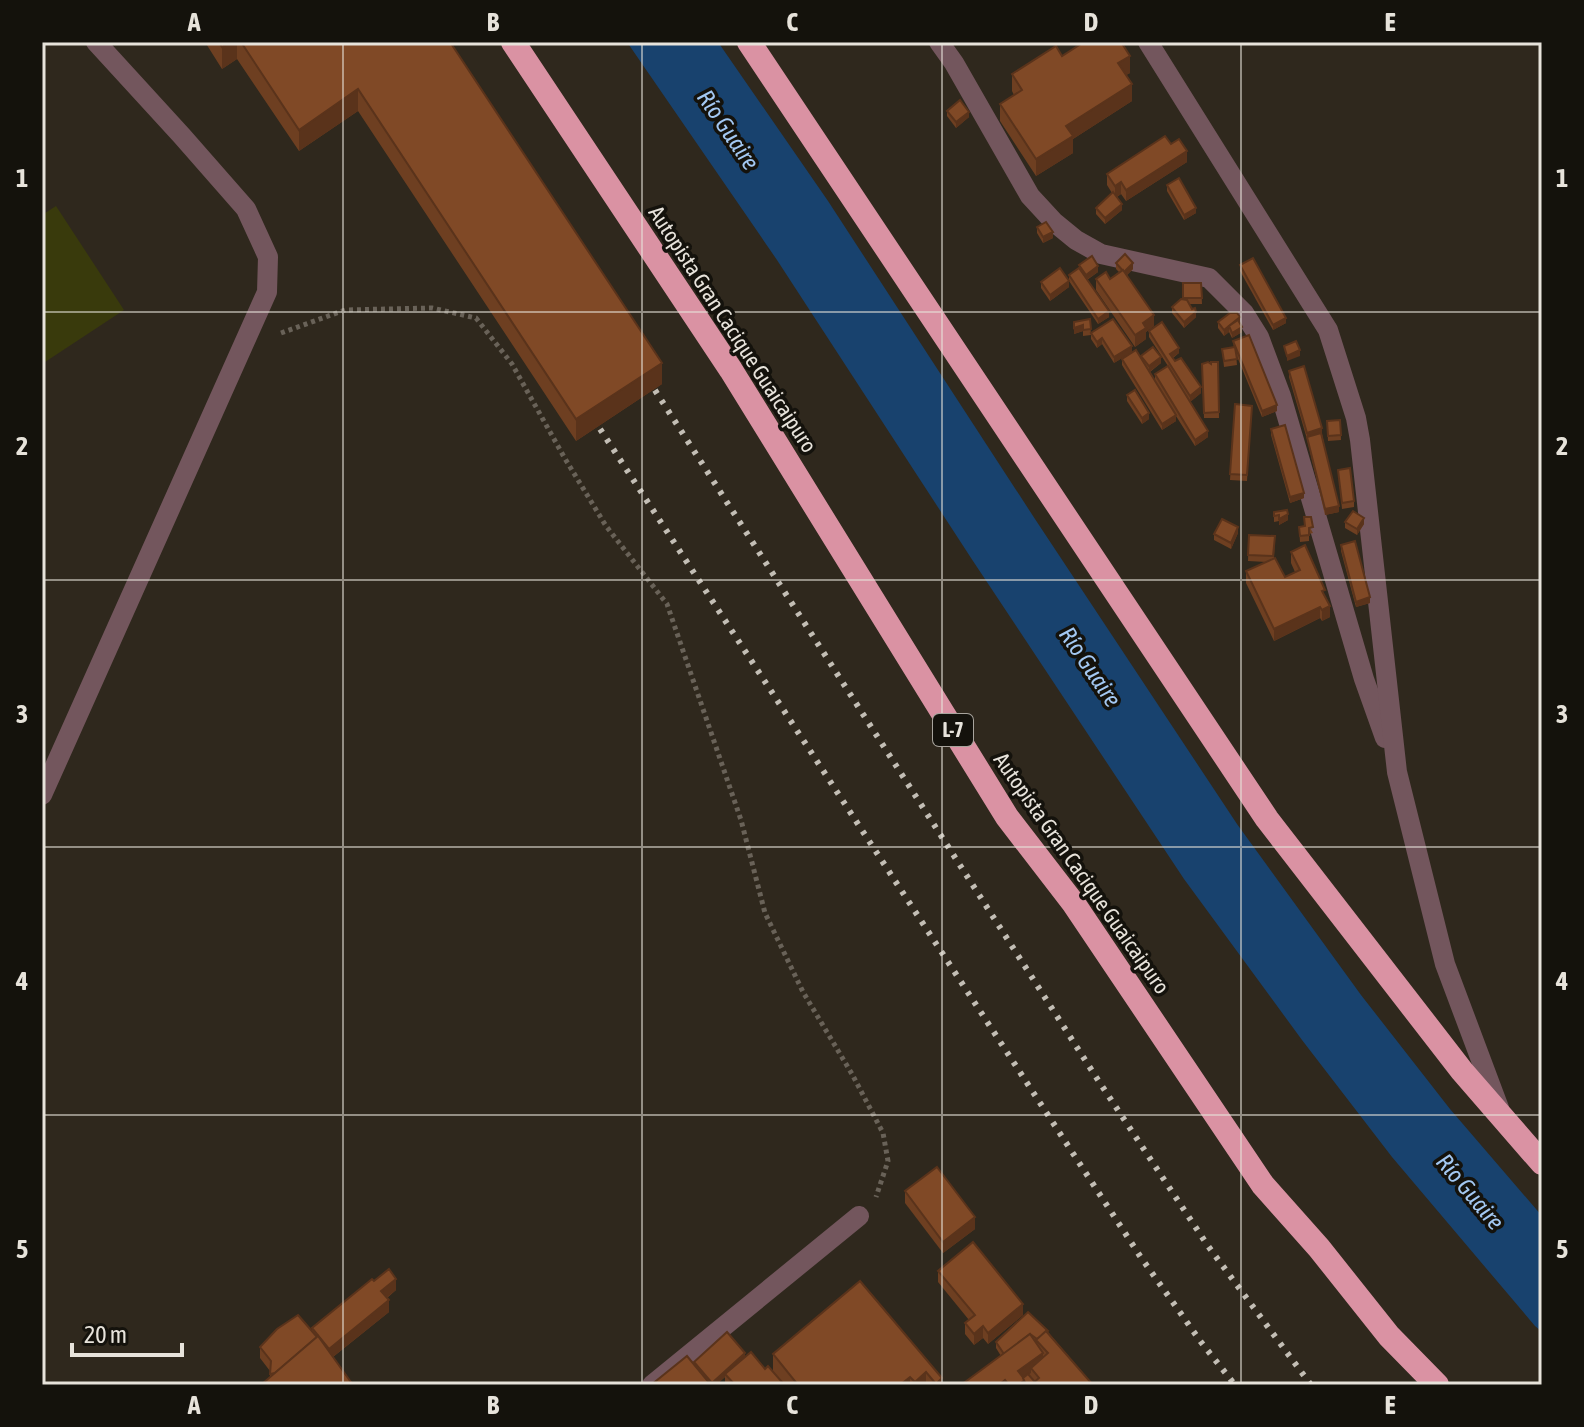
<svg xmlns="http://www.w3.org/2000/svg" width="1584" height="1427" font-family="'Asap Condensed',sans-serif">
<rect width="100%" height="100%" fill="#2f281d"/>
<path fill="#393a0c" d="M56,206l68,104 -82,54v-149z"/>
<path fill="#18426e" d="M627,42h91l110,159 207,318 202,305 124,171 89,114 92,107v116l-7,-6 -143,-169 -90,-117 -118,-161 -211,-318 -196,-301z"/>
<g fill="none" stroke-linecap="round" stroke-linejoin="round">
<path stroke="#696258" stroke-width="5" stroke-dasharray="4 4" stroke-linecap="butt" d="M281,333l64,-23 87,-2 44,10 36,46 52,93 42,69 61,78 74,216 24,93 38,79 49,82 31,59 5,28 -12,36"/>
<g stroke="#73565d" stroke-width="20">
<path d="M939,42l15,21 76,133 24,26 22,18 25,14 108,24 35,35 15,24 22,59 83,283 21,59"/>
<path d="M1148,42l180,288 28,88 4,22 37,332 48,192 54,144"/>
<path d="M42,795l225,-503 1,-35 -22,-48 -64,-73 -86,-94"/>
<path d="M652,1385l207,-169"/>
</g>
<g stroke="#da92a3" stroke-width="24">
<path d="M513,42l218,328 276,447 67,87 189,281 56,63 70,88 48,49"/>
<path d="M749,42l518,777 195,252 80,92"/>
</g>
<g stroke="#c3beb5" stroke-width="6" stroke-dasharray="4 8" stroke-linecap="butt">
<path d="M642,370l454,707 112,169 103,139"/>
<path d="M587,409l553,847 61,86 34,43"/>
</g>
</g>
<g fill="#6e3f21">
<path d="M205,42h245l212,342 -86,57 -218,-330 -59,40 -62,-92 -15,10z"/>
<path d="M1062,56l68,17 -4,2 6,26 -59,38v14l-37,23 -36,-55v-17l14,-9 -2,-4v-17z"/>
<path d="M947,111l22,6 -13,11 -9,-12z"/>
<path d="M1171,144l16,18 -61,39 -5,-7 -4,3 5,13 -17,14 -9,-10v-6l16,-15 -5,-8v-11z"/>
<path d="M1167,185l29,28 -12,7 -17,-29z"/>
<path d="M1037,227l16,11 -10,5 -6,-10z"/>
<path d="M1116,263l17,6 -6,6 27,51 -8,6v7l-11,8 -39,-57v-11h14l9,-7 -3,-3z"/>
<path d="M1079,265l19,7 -11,8 22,37 -11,7 -29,-43v-6l10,-7z"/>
<path d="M1240,265l46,58 -13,7 -33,-59z"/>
<path d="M1041,282l28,5 -19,14 -9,-13z"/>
<path d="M1201,283l1,21h-13l7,13 -12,11 -12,-15v-6l11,-8z"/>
<path d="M1090,319l1,16 -8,1v-5l-9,3v-12z"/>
<path d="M1218,322l22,1 2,9 -10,6 -3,-6 -5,4 -6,-8z"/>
<path d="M1149,331l30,22 -6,5 28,35 -11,9 18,35 -13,9 -19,-30v5l-14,9 -40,-65v-6h19v-3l20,7 -11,9 5,8v-6l13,-8 -19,-29z"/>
<path d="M1091,333l41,19 -18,11 -12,-19 -5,4 -6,-9z"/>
<path d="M1233,341l44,70 -15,6 -26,-63 1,11 -13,2 -2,-18 12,-1z"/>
<path d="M1218,362l1,56h-15l-2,-54h9z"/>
<path d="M1289,371l33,63 17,78 -14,3 -18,-76 -18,-62z"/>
<path d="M1127,395l22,24 -7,5 -15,-23z"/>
<path d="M1235,404l17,2 -5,75 -17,-1z"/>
<path d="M1340,420l1,20 -13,1 -1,-20z"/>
<path d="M1271,429l33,69 -14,5 -19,-68z"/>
<path d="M1338,470l16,31v6l-12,2z"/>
<path d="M1274,512l14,8 -9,5v-4l-5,1z"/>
<path d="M1304,517l9,16 -4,1v7l-9,1 -1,-15 5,-1z"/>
<path d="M1345,522l19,2 -7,11 -12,-7z"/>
<path d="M1238,533l-7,16 -17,-9v-6z"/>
<path d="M1249,535l26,1 -1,23 11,18 10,-5 -4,-9v-11l34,45 5,20 -8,4 -2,-3 -46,23 -28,-58v-12l20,-9 -18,-1z"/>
<path d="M1341,545l29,58 -14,4 -15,-56z"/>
<path d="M905,1191l70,38 -32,24 -38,-50z"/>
<path d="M938,1271l85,44 -35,29 -5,-6 -9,7 -9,-11v-11l4,-3 -31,-38z"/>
<path d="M374,1281l22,9 -9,8 2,14 -56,45 20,28h-91l8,-8v-6l-10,-13v-11l52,-15v-4z"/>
<path d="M860,1281l82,104h-157l-3,-3v3h-57v-8l-9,8h-65l43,-22 51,-7 20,13 8,2v-17z"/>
<path d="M1048,1332l45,53h-132l40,-29 -5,-8v-6z"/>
</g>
<g fill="#5a331b">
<path d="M230,42h7v17l-15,10v-22z"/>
<path d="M1130,56v17l-12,7v-17z"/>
<path d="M1132,84v17l-59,38v14l-37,23v-17l30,-33z"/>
<path d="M358,89v22l-59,40v-21z"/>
<path d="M969,112v5l-13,11v-6z"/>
<path d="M1187,151v11l-61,39v-11z"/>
<path d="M1121,182v12l-6,4v-12z"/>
<path d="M1122,204v6l-17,14v-6z"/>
<path d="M1196,208v5l-12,7v-5z"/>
<path d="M1053,232v6l-10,5v-6z"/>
<path d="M1133,263v6l-9,9v-6z"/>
<path d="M1098,266v6l-12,8v-5z"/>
<path d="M1069,281v6l-19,14v-6z"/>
<path d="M1109,311v6l-11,7v-5z"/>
<path d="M1196,312v5l-12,11v-6z"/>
<path d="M1154,315v11l-8,6v7l-11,8v-12l8,-12z"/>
<path d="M1240,317v6l-11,3v6l-5,4v-6z"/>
<path d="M1286,318v5l-13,7v-5z"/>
<path d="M1083,325v6l-9,3v-6z"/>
<path d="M1242,327v5l-10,6v-5z"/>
<path d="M1102,338v6l-5,4v-6z"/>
<path d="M1132,346v6l-18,11v-6z"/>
<path d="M1179,348v5l-9,6v-5z"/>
<path d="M1300,350v6l-13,5v-5z"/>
<path d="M1161,357v6l-12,9v-6z"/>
<path d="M662,363v21l-86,57v-22z"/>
<path d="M1201,387v6l-11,9v-6z"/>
<path d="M1277,405v6l-15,6v-6z"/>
<path d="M1149,413v6l-7,5v-6z"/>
<path d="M1176,415v6l-14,9v-6z"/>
<path d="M1322,428v6l-15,5v-6z"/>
<path d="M1208,431v6l-13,9v-6z"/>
<path d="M1304,493v5l-14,5v-6z"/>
<path d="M1339,506v6l-14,3v-6z"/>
<path d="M1288,514v6l-9,5v-6z"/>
<path d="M1364,518v6l-7,11v-6z"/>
<path d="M1238,527v6l-7,16v-6z"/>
<path d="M1370,597v6l-14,4v-5z"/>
<path d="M1330,606v11l-8,4v-11z"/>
<path d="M1320,607v11l-46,23v-12z"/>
<path d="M975,1217v12l-32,24v-11z"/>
<path d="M396,1279v11l-15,12v-11z"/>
<path d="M389,1300v12l-60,48v-11z"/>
<path d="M1023,1304v11l-35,29v-11z"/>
<path d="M983,1326v12l-9,7v-11z"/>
<path d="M745,1353v6l-20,15v3l-9,8h-4v-2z"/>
<path d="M1043,1353v11l-12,4v5l-13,9v-11z"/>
<path d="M926,1372v13h-11v-3z"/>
<path d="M910,1377v8h-10z"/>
<path d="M942,1378v7h-6v-1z"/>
</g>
<g fill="#804926" stroke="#5a331b" stroke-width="2">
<path d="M219,42h11l-8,5z"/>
<path d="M241,42h209l212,321 -86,56 -218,-330 -59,41z"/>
<path d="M1084,42h37l9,14 -12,7 14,21 -66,42 7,10 -37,23 -36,-55 22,-14 -10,-16 44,-28 6,10z"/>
<path d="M960,100l9,12 -13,10 -9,-11z"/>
<path d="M1165,136l6,8 8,-5 8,12 -61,39 -5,-8 -6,4 -8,-12z"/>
<path d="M1179,178l17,30 -12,7 -17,-30z"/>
<path d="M1113,192l9,12 -17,14 -9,-10z"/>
<path d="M1046,222l7,10 -10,5 -6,-10z"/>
<path d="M1125,254l8,9 -9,9 -8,-9z"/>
<path d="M1092,256l6,10 -12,9 -7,-10z"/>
<path d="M1253,258l33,60 -13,7 -33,-60z"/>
<path d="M1060,268l9,13 -19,14 -9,-13z"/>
<path d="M1079,268l30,43 -11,8 -29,-44z"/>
<path d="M1123,270l31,45 -11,8 3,5 -11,7 -39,-56 10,-7 4,7z"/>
<path d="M1183,283h18l1,15h-19z"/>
<path d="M1181,299l6,1 5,9 3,-1 1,4 -12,10 -12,-15z"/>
<path d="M1230,313h7l3,4 -16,13 -6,-8z"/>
<path d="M1090,319l1,10 -8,1v-5l-9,3v-6z"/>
<path d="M1113,319l19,27 -18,11 -12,-19 -5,4 -6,-9z"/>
<path d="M1238,320l4,7 -10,6 -3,-7z"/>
<path d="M1162,322l17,26 -9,6 5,7 6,-3 20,29 -11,9 -41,-65z"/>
<path d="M1249,335l28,70 -15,6 -29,-70z"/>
<path d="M1296,341l4,9 -13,6 -3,-10z"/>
<path d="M1153,347l8,10 -12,9 -8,-10z"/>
<path d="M1235,347l2,12 -13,2 -2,-12z"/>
<path d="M1136,350l40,65 -14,9 -40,-65z"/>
<path d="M1208,362l3,2v-2h7l1,50 -15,1 -2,-49z"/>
<path d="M1168,366l40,65 -13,9 -40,-66z"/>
<path d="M1304,366l18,62 -15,5 -18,-62z"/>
<path d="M1135,390l14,23 -7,5 -15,-23z"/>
<path d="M1235,404l17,2 -5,69 -17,-1z"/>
<path d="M1340,420l1,15 -13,1 -1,-15z"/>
<path d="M1285,425l19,68 -14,4 -19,-68z"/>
<path d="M1321,433l18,73 -14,3 -18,-72z"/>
<path d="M1350,468l4,33 -12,2 -4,-33z"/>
<path d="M1287,510l1,4 -9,5v-4l-5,1v-4z"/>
<path d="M1353,511l11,7 -7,11 -12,-7z"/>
<path d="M1304,517h7l2,10 -4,1v7l-9,1 -1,-9 6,-1z"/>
<path d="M1222,519l16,8 -7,16 -17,-9z"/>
<path d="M1249,535l26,1 -2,20 -25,-1z"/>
<path d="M1355,541l15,56 -14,5 -15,-57z"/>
<path d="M1305,545l20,45 -3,1 8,15 -8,4 -2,-3 -46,22 -28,-58 29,-13 10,19 15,-7 -9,-18z"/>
<path d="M937,1167l38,50 -32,25 -38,-51z"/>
<path d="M973,1242l50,62 -35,29 -5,-7 -9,8 -9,-11 10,-8 -37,-44z"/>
<path d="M389,1269l7,10 -15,12 8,9 -60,49 -17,-21 60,-49 2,2z"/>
<path d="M860,1281l82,97 -6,6 -10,-12 -11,10 -5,-5 -10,8h-102l-25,-31z"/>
<path d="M1028,1312l20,19 -11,8 -7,-5 -26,20 -8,-12z"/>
<path d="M298,1315l19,22 -42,36 -5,1 1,-13 -11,-14 17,-18z"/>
<path d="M1046,1331l47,54h-62l8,-7 -8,-10 17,-15 -12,-13z"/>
<path d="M727,1332l18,21 -33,30 -18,-21z"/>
<path d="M1030,1334l13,19 -25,18 7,9 -7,5h-9l-4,-5 -6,5h-38z"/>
<path d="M318,1336l35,49h-90l-1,-1z"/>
<path d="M751,1352l14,17 3,-3 14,16 -4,3h-43l-10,-11z"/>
<path d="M687,1356l24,29h-60z"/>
<path d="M1028,1374l7,8 -4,3h-5l-3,-7z"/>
</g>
<path fill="none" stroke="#e7e3db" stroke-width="2" stroke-opacity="0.55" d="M343,42v1343M642,42v1343M942,42v1343M1241,42v1343M42,312h1500M42,580h1500M42,847h1500M42,1115h1500"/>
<g text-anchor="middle" stroke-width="7" stroke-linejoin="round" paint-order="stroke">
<rect fill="#14120c" stroke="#a8a49d" stroke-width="2" x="933" y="714" width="40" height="32" rx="6"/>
<g font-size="20" font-weight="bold" fill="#e7e3db">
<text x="953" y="737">L-7</text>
</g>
<g font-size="22" fill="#e7e3db" stroke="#14120c">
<text transform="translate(733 329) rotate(57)" y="8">Autopista Gran Cacique Guaicaipuro</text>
<text transform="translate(1082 873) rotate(55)" y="8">Autopista Gran Cacique Guaicaipuro</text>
</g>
<g font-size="24" font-style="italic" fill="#a3c8f2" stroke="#14120c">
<text transform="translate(728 130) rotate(56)" y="8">Río Guaire</text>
<text transform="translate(1090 667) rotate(56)" y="8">Río Guaire</text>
<text transform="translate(1470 1192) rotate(50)" y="8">Río Guaire</text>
</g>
</g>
<rect width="1584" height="1427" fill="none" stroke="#14120c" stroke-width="88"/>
<path d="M72 1343v12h110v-12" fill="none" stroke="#e7e3db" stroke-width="4"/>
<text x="84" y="1343" font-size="24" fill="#e7e3db" stroke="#14120c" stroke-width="6" paint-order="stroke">20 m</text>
<rect x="44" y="44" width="1496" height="1339" fill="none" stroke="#e7e3db" stroke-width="3"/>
<g font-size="26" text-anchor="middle" font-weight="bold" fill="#e7e3db">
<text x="194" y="31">A</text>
<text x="493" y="31">B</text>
<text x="792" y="31">C</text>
<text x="1091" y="31">D</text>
<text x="1390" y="31">E</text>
<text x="22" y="187">1</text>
<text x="1562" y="187">1</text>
<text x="22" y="455">2</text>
<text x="1562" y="455">2</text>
<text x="22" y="723">3</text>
<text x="1562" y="723">3</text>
<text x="22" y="990">4</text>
<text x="1562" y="990">4</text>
<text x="22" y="1258">5</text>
<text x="1562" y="1258">5</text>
<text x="194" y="1414">A</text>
<text x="493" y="1414">B</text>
<text x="792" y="1414">C</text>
<text x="1091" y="1414">D</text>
<text x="1390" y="1414">E</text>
</g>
</svg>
